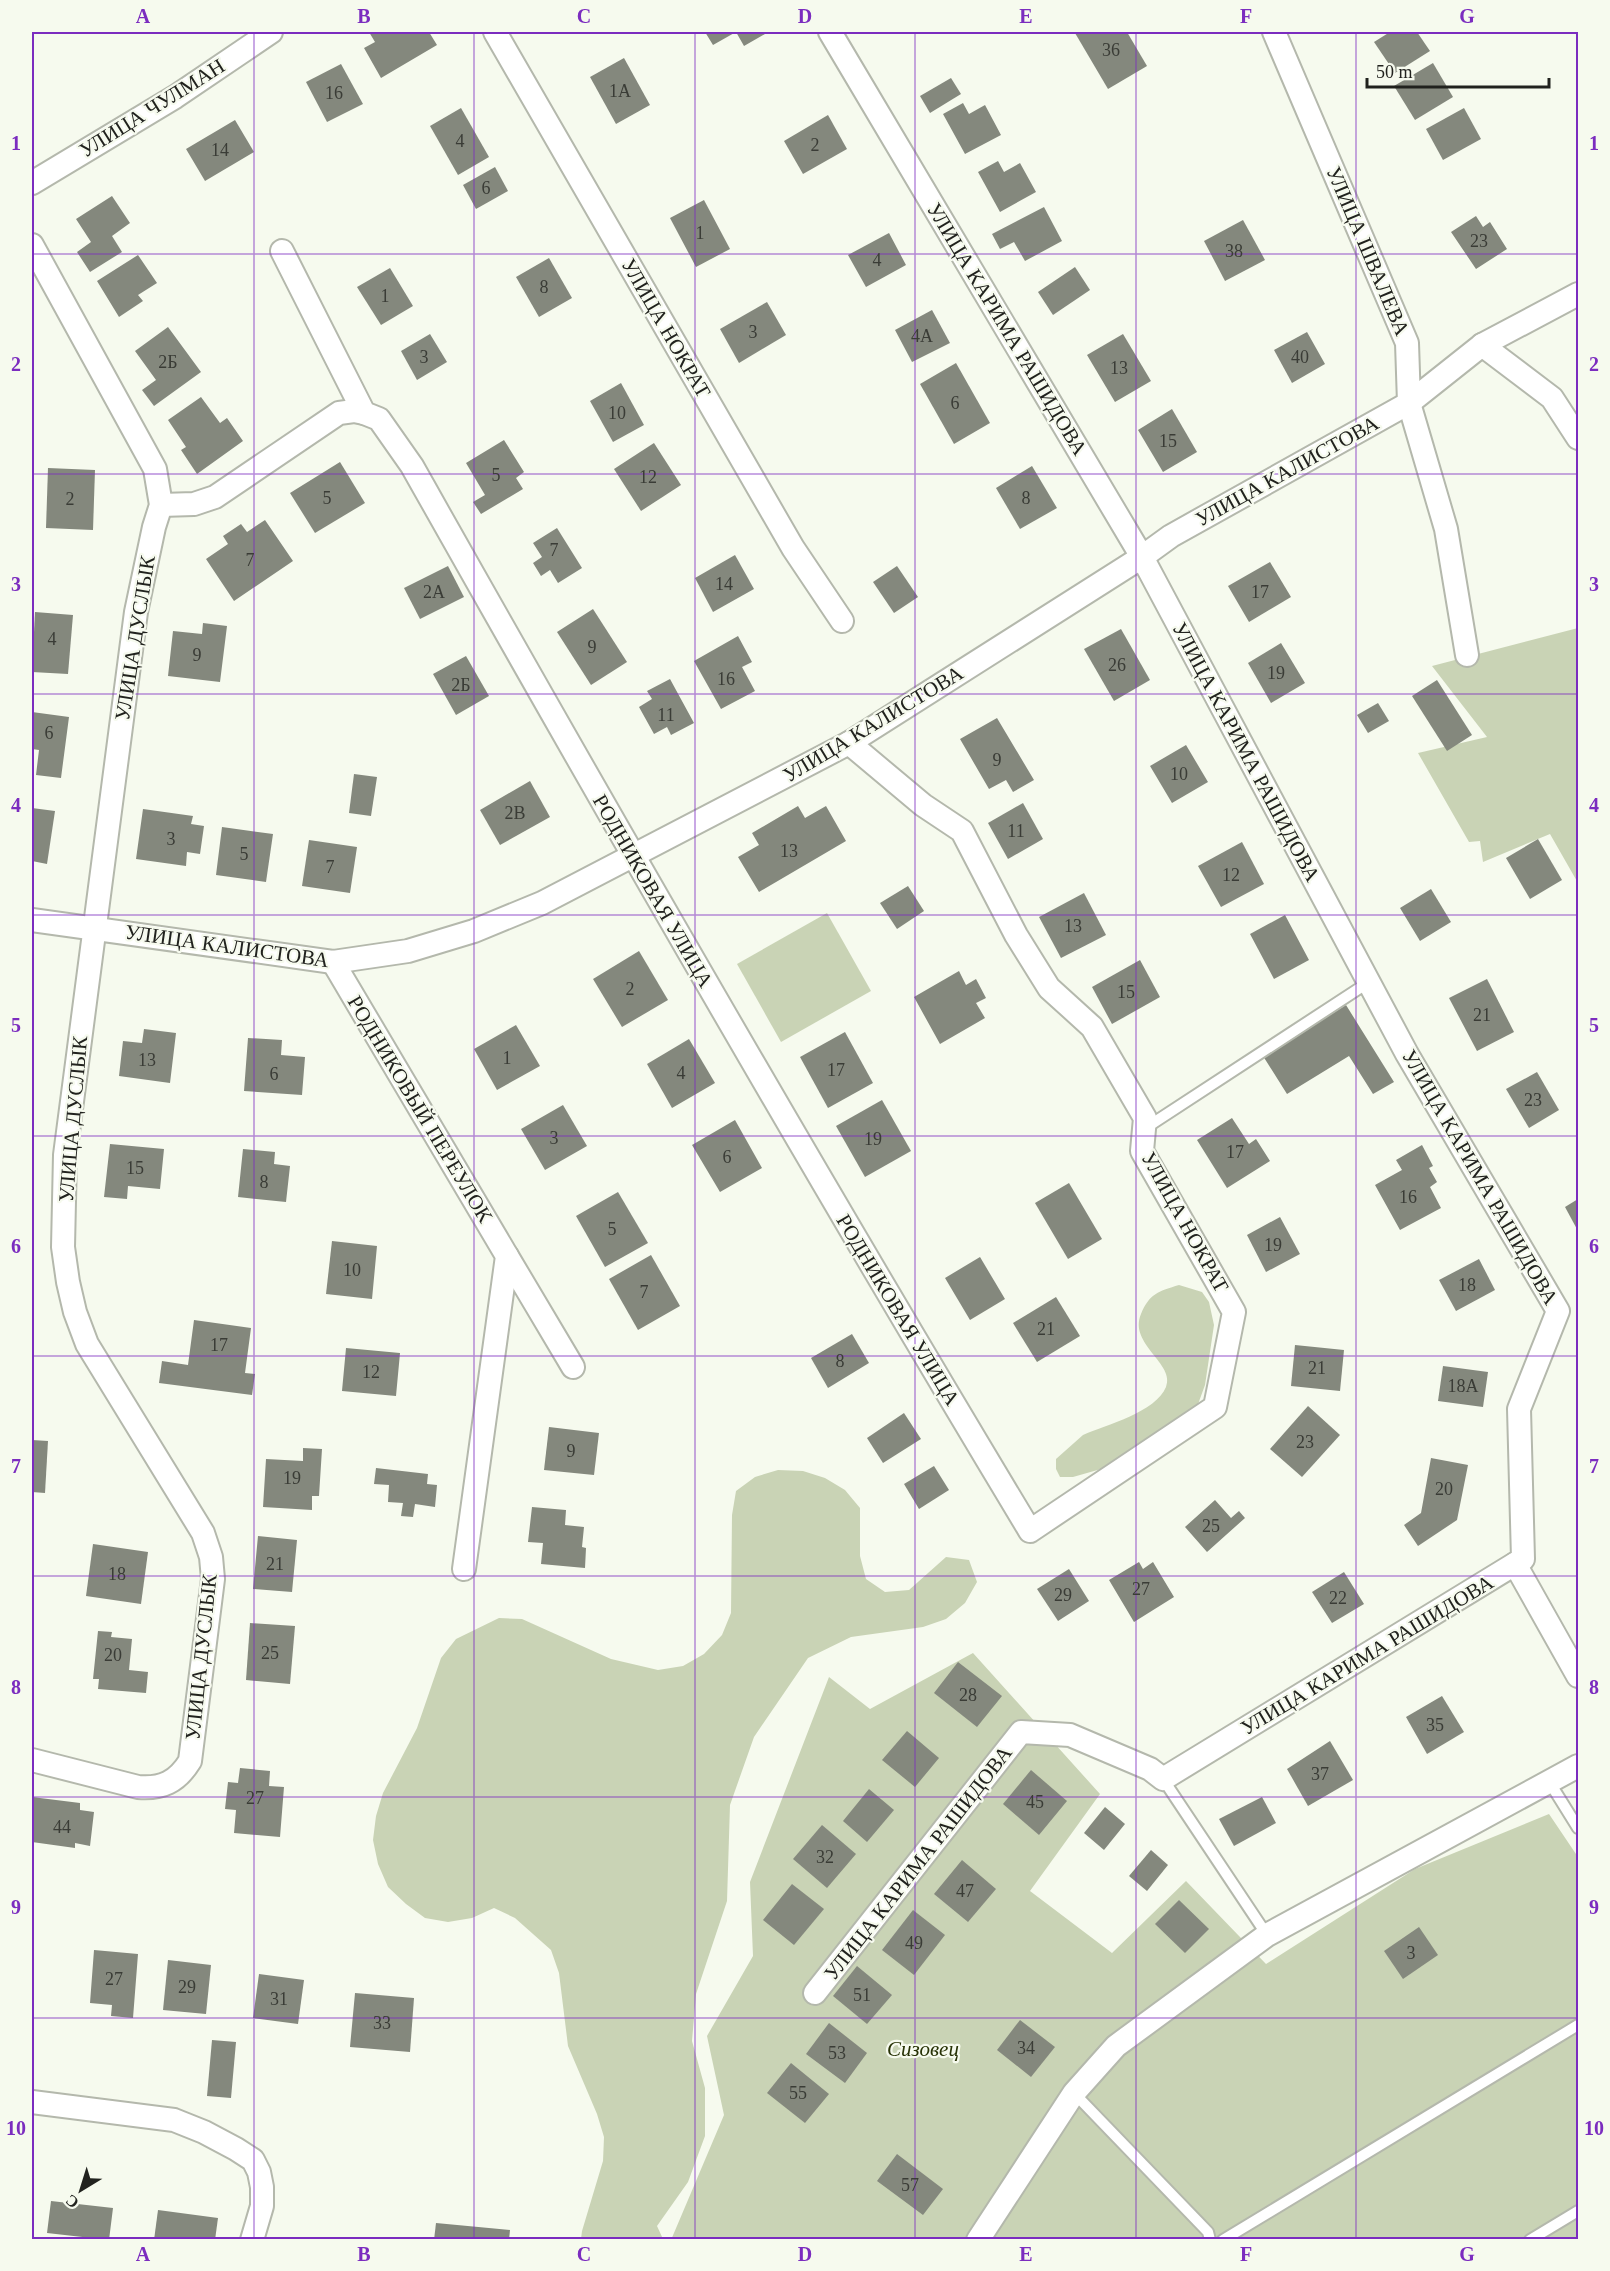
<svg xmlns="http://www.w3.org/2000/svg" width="1610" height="2271" font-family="Georgia,serif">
<rect width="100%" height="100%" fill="#f6faee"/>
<g fill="#c9d3b5">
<path d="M1578,628v255l-28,-49 -67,28 -3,-21 -11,1 -51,-89 69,-16 -55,-71z"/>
<path d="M827,913l44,78 -90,51 -44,-78z"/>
<path d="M1179,1285l23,7 7,10 5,23 -9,60 -8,22 -89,60 -35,10h-13l-4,-8v-10l27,-24c23,-10 73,-23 83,-48 10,-23 -38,-43 -25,-73 8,-20 18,-23 38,-29z"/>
<path d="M778,1470l25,1 22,7 20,12 15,18v48l6,23 19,13 24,-2 37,-33 23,3 8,22 -12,21 -19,16 -23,8 -72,10 -43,21 -54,79 -24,68 -3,96 -31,93 -4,47 13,47v48l-17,46 -31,44 6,13h-82l1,-8 21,-70 1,-24 -7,-23 -29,-68 -9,-73 -8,-23 -36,-32 -21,-10 -22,10 -24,4 -23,-4 -19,-14 -18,-17 -10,-23 -5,-24 3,-24 7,-23 34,-65 24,-70 15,-19 43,-21 23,1 89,40 47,11 25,-4 21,-12 18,-19 9,-22 1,-98 4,-24 19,-14z"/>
<path d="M973,1653l127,141 -70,97 82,62 74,-72 80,83 149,-95 134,-55 29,43v382l-907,1 53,-125 -17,-79 46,-80 -3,-74 79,-205 41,32z"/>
</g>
<g fill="#84887d">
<path d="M369,32h60l8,13 -56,33 -17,-30 11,-6z"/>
<path d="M705,32h59l1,2 -21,12 -8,-14 -23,13z"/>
<path d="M1078,32h49l20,34 -39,23 -33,-56z"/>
<path d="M1390,32h27l13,19 -35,22 -21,-31z"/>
<path d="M624,58l26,47 -34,19 -26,-47z"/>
<path d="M1433,63l20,34 -38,23 -21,-34z"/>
<path d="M341,64l22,40 -36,18 -21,-40z"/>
<path d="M951,78l10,16 -31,19 -10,-17z"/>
<path d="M963,103l6,11 16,-9 16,30 -36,19 -22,-40z"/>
<path d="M461,108l28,49 -31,18 -28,-49z"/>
<path d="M1464,108l17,31 -38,21 -17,-31z"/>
<path d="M828,115l19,34 -44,25 -19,-33z"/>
<path d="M235,120l19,32 -49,29 -19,-32z"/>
<path d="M998,161l6,11 16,-9 16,29 -36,20 -22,-40z"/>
<path d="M495,167l13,24 -32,18 -13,-24z"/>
<path d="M112,196l18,27 -18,13 10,16 -32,20 -13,-20 14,-10 -15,-23z"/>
<path d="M704,200l26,49 -34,18 -26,-49z"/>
<path d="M1044,207l18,34 -37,20 -11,-19 -14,7 -8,-15z"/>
<path d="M1476,216l7,11 7,-5 17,27 -31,20 -25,-37z"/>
<path d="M1243,220l22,40 -40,21 -21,-40z"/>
<path d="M889,233l17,32 -40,22 -18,-32z"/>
<path d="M138,255l19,28 -19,12 5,6 -24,16 -22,-36z"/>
<path d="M549,258l23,40 -33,19 -23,-40z"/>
<path d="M1075,267l15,23 -37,25 -15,-23z"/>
<path d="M390,268l23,38 -32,19 -24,-38z"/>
<path d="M767,302l19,33 -47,28 -19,-34z"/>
<path d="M932,310l18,33 -38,19 -17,-32z"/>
<path d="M168,327l33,45 -47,34 -12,-16 14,-10 -21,-29z"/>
<path d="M1307,332l18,32 -33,19 -18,-33z"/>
<path d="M430,334l17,28 -30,18 -16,-29z"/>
<path d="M1123,334l28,47 -36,21 -28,-47z"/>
<path d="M956,363l34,60 -36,21 -34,-60z"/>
<path d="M621,383l23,42 -31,17 -23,-41z"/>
<path d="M201,397l19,26 7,-5 16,23 -46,33 -16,-24 5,-3 -18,-27z"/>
<path d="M1172,409l25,43 -34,20 -25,-42z"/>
<path d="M504,440l20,32 -8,6 7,11 -42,25 -8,-12 12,-7 -19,-32z"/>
<path d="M654,443l27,42 -40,26 -27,-42z"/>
<path d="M340,462l25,41 -50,30 -25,-40z"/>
<path d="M1032,466l25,42 -37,21 -24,-41z"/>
<path d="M48,468l47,2 -2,60 -47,-2z"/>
<path d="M265,520l28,41 -59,40 -28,-42 22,-15 -5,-8 18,-12 6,8z"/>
<path d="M557,528l25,40 -24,15 -8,-13 -9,6 -8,-13 9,-6 -9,-14z"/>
<path d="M735,555l19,34 -41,23 -18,-34z"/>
<path d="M1270,562l21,35 -42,25 -21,-36z"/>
<path d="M448,566l16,31 -44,22 -16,-31z"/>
<path d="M897,566l21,31 -24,16 -21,-31z"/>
<path d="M593,609l34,53 -36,23 -34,-53z"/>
<path d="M35,612l38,3 -5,59 -36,-2z"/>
<path d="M203,623l24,3 -7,56 -52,-6 5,-45 29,3z"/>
<path d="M1121,629l29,51 -36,21 -30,-52z"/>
<path d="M738,636l14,26 -10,5 13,24 -34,18 -27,-48z"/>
<path d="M1281,643l24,40 -34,20 -23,-40z"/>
<path d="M466,656l23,40 -33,19 -23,-41z"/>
<path d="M670,679l24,44 -23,12 -4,-8 -13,7 -15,-27 13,-8 -5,-8z"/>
<path d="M1437,680l35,55 -25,16 -35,-55z"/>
<path d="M1378,703l11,18 -21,12 -11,-18z"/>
<path d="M32,712l37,5 -8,61 -25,-3 3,-25 -7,-1z"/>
<path d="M997,718l37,62 -21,12 -7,-12 -17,9 -29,-50z"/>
<path d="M1186,745l22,37 -36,21 -22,-37z"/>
<path d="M354,774l23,3 -6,39 -22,-3z"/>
<path d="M530,781l20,36 -50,28 -20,-35z"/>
<path d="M1023,803l20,36 -35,20 -20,-36z"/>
<path d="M798,806l7,12 21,-12 20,35 -87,51 -21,-35 21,-12 -7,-12z"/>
<path d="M32,808l23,3 -8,53 -15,-3z"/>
<path d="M143,809l50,7 -2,8 13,2 -4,28 -13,-2 -1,14 -50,-7z"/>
<path d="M222,827l51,7 -7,48 -50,-7z"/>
<path d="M1538,839l24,41 -32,19 -24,-41z"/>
<path d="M309,840l48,7 -7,46 -48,-7z"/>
<path d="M1242,842l22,42 -43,23 -23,-41z"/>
<path d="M908,886l16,25 -27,18 -17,-26z"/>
<path d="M1431,889l20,33 -31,19 -20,-33z"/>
<path d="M1084,893l22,42 -45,23 -22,-41z"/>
<path d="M1285,915l24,45 -35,19 -24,-45z"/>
<path d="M639,951l29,49 -46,27 -29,-48z"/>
<path d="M1140,960l20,37 -48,27 -20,-37z"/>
<path d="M959,971l7,14 10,-6 10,19 -10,5 9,15 -45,26 -26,-47z"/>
<path d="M1487,979l27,53 -37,19 -28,-53z"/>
<path d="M1346,1005l48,77 -21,12 -24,-38 -62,38 -24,-38z"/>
<path d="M516,1025l24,41 -43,24 -23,-41z"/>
<path d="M144,1029l32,4 -6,50 -51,-7 4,-35 19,2z"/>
<path d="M845,1032l28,51 -45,25 -28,-51z"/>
<path d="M248,1038l34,2 -1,15 24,2 -3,38 -58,-4z"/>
<path d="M689,1039l26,44 -43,25 -25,-44z"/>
<path d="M1537,1072l22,38 -30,18 -23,-39z"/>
<path d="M882,1100l29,51 -46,26 -29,-51z"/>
<path d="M563,1105l24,41 -42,24 -24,-41z"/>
<path d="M1232,1118l17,26 7,-5 14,22 -43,27 -30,-48z"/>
<path d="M735,1120l27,48 -42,24 -28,-47z"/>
<path d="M110,1144l54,5 -4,40 -32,-3 -1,13 -23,-2z"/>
<path d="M1422,1145l11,21 -4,2 8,14 -7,5 11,21 -41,22 -25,-45 27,-15 -6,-10z"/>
<path d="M243,1149l32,3 -1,12 16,2 -4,36 -48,-5z"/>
<path d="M1069,1183l33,56 -34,20 -33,-56z"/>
<path d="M618,1192l30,51 -43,24 -29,-51z"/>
<path d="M1578,1199v32l-13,-24z"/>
<path d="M1280,1217l20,37 -34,18 -19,-37z"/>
<path d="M332,1241l45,5 -5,53 -46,-5z"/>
<path d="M651,1255l29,51 -42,24 -29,-51z"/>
<path d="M980,1257l25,42 -35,21 -25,-42z"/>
<path d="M1479,1259l16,31 -39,21 -17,-31z"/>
<path d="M1056,1297l24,39 -43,26 -24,-39z"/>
<path d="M194,1320l57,8 -6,45 10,1 -3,21 -93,-12 3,-22 26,4z"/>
<path d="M852,1334l17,29 -41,25 -17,-30z"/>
<path d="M1295,1345l49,5 -4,41 -49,-5z"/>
<path d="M346,1348l54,5 -4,43 -54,-5z"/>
<path d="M1443,1366l45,6 -5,35 -45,-6z"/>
<path d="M1308,1406l32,29 -38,42 -32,-28z"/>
<path d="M904,1413l17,26 -38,24 -16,-25z"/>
<path d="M549,1427l50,6 -5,42 -50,-5z"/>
<path d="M32,1440l16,1 -3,52 -13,-1z"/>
<path d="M303,1448l19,1 -3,47h-7v14l-49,-3 3,-48 37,2z"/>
<path d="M1431,1458l37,7 -11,55 -39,26 -14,-21 17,-12z"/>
<path d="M934,1466l15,24 -30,19 -15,-25z"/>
<path d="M376,1468l52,6 -1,10 10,1 -2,22 -20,-3 -2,13 -12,-1 2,-13 -15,-1 1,-17 -15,-1z"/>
<path d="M1215,1500l16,18 8,-7 6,7 -38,34 -22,-25z"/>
<path d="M532,1507l34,3 -1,15 19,2 -2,20 4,1 -1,20 -44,-4 2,-21 -15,-1z"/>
<path d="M258,1536l39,4 -5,52 -39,-3z"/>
<path d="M93,1544l55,8 -7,52 -55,-8z"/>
<path d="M1139,1562l4,7 10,-7 21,35 -40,25 -25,-42z"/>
<path d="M1069,1569l20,32 -31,20 -21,-32z"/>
<path d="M1344,1572l20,32 -32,19 -20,-31z"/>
<path d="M250,1623l45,3 -5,58 -44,-4z"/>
<path d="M98,1631l14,1 -1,5 21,2 -3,31 19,2 -2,21 -48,-4 1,-10h-6z"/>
<path d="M958,1662l44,34 -25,31 -43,-34z"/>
<path d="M1442,1696l22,36 -37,22 -21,-37z"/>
<path d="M907,1731l32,27 -24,29 -33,-27z"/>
<path d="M1330,1741l23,39 -45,26 -21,-37z"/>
<path d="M240,1768l30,3 -1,15 15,1 -4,50 -46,-4 2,-23 -11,-1 3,-27 10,1z"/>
<path d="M1031,1770l36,31 -28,34 -36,-31z"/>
<path d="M869,1789l25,21 -27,32 -24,-21z"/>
<path d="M32,1797l48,6v7l14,2 -4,34 -15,-3v5l-43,-6z"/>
<path d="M1262,1797l14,26 -42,23 -15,-27z"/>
<path d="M1105,1807l20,17 -21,26 -20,-17z"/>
<path d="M822,1825l34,29 -29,34 -34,-29z"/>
<path d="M1151,1850l17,15 -21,26 -18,-15z"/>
<path d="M962,1860l34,29 -28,33 -34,-28z"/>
<path d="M792,1884l32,25 -30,36 -31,-25z"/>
<path d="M1179,1900l30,29 -24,24 -30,-29z"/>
<path d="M913,1910l32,25 -31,40 -32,-25z"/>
<path d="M1419,1927l19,28 -35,24 -19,-28z"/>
<path d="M94,1950l44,4 -5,64 -22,-2 1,-11 -22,-2z"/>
<path d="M168,1960l43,5 -5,49 -43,-4z"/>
<path d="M857,1966l35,29 -25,29 -34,-28z"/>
<path d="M259,1974l45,6 -6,44 -45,-6z"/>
<path d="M355,1993l59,5 -4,54 -60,-5z"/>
<path d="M1020,2020l35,27 -24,30 -34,-27z"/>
<path d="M829,2023l38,30 -22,30 -39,-29z"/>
<path d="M212,2040l24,2 -5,56 -24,-2z"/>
<path d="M791,2063l38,31 -24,29 -38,-30z"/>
<path d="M897,2154l46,35 -20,26 -46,-34z"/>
<path d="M51,2201l62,7 -4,32 -62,-7z"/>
<path d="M158,2210l60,8 -3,22h-61z"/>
<path d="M436,2223l74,7 -1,10h-75z"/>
</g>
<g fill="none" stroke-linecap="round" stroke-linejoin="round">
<g stroke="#b4b8ac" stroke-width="14">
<g id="service">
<path d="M1144,1129l225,-147"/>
<path d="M1163,1779l104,156"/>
<path d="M1550,1783l28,45"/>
<path d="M1074,2093l134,139 2,8"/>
<path d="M1223,2240l355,-215"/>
<path d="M1530,2240l48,-29"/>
</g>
</g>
<g stroke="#b4b8ac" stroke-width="26">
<g id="minor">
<path d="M495,32l298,516 49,73"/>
<path d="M1274,32l133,311 2,60 37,126 21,126"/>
<path d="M32,183l143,-86 96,-65"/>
<path d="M32,245l123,224 6,36 -7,22 -18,85 -71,543 -2,92 5,35 7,30 12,32 116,189 8,24 2,22 -23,182c-13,21 -28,28 -52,26l-106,-27"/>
<path d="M282,251l82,162 15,6 33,47c201,357 406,713 618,1065l185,-124 19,-95 -92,-161 3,-33 -53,-91 -43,-39 -33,-53 -54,-104 -39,-26 -74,-62"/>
<path d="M1482,345l70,53 26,40"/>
<path d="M161,505l33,-1 21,-7 124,-84 15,-2 10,2"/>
<path d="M32,920l301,42 75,-11 66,-20 68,-28 307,-160 293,-186 29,-21 238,-133 73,-58 96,-51"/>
<path d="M333,962l174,294 -43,313"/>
<path d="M507,1256l66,111"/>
<path d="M1515,1564l63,112"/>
<path d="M815,1993l206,-261 49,3 80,34 13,10 360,-220 -4,-150 39,-98 -151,-257 -265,-497 -312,-525"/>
<path d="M32,2102l142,18 30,12 32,17 17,11 6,12 3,15v19l-10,34"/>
<path d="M978,2240l96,-147 42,-47 151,-111 311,-169"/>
</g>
</g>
<use href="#service" stroke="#fff" stroke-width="10"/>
<use href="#minor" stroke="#fff" stroke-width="22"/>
</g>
<path fill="none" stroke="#7b2cbf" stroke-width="1.5" stroke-opacity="0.55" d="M254,32v2208M474,32v2208M695,32v2208M915,32v2208M1136,32v2208M1356,32v2208M32,254h1546M32,474h1546M32,694h1546M32,915h1546M32,1136h1546M32,1356h1546M32,1576h1546M32,1797h1546M32,2018h1546"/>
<g text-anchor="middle" stroke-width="4.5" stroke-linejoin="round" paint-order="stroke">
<g font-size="18" fill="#3a3c36">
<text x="1111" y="56">36</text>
<text x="620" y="97">1А</text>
<text x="334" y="99">16</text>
<text x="460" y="147">4</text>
<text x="815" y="151">2</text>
<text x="220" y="156">14</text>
<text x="486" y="194">6</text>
<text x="700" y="239">1</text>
<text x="1479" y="247">23</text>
<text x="1234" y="257">38</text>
<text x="877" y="266">4</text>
<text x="544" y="293">8</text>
<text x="385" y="302">1</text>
<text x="753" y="338">3</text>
<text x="922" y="342">4А</text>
<text x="424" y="363">3</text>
<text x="1300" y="363">40</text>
<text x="168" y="368">2Б</text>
<text x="1119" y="374">13</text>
<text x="955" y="409">6</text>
<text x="617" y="419">10</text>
<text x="1168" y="447">15</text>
<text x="496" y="481">5</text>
<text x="648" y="483">12</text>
<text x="327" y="504">5</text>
<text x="1026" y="504">8</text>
<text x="70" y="505">2</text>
<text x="554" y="556">7</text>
<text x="250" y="566">7</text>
<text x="724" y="590">14</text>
<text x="434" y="598">2А</text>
<text x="1260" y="598">17</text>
<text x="52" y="645">4</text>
<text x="592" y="653">9</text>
<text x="197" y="661">9</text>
<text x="1117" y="671">26</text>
<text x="1276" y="679">19</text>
<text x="726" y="685">16</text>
<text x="461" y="691">2Б</text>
<text x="666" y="721">11</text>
<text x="49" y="739">6</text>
<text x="997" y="766">9</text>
<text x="1179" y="780">10</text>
<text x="515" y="819">2В</text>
<text x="1016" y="837">11</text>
<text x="171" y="845">3</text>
<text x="789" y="857">13</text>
<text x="244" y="860">5</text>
<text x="330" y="873">7</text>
<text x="1231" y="881">12</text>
<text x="1073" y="932">13</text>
<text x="630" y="995">2</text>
<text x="1126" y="998">15</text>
<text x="1482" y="1021">21</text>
<text x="507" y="1064">1</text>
<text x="147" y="1066">13</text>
<text x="836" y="1076">17</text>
<text x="681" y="1079">4</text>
<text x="274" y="1080">6</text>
<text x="1533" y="1106">23</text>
<text x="554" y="1144">3</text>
<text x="873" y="1145">19</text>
<text x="1235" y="1158">17</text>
<text x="727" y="1163">6</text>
<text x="135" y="1174">15</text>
<text x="264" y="1188">8</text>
<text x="1408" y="1203">16</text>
<text x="612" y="1235">5</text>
<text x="1273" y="1251">19</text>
<text x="352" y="1276">10</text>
<text x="1467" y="1291">18</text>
<text x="644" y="1298">7</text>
<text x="1046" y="1335">21</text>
<text x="219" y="1351">17</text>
<text x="840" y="1367">8</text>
<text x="1317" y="1374">21</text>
<text x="371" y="1378">12</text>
<text x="1463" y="1392">18А</text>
<text x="1305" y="1448">23</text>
<text x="571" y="1457">9</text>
<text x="292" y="1484">19</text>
<text x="1444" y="1495">20</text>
<text x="1211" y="1532">25</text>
<text x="275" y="1570">21</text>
<text x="117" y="1580">18</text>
<text x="1141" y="1595">27</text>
<text x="1063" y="1601">29</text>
<text x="1338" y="1604">22</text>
<text x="270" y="1659">25</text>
<text x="113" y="1661">20</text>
<text x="968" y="1701">28</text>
<text x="1435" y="1731">35</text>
<text x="1320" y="1780">37</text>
<text x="255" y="1804">27</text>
<text x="1035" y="1808">45</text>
<text x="62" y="1833">44</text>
<text x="825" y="1863">32</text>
<text x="965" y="1897">47</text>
<text x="914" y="1949">49</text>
<text x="1411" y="1959">3</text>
<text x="114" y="1985">27</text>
<text x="187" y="1993">29</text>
<text x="862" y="2001">51</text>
<text x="279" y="2005">31</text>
<text x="382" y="2029">33</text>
<text x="1026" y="2054">34</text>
<text x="837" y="2059">53</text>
<text x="798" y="2099">55</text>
<text x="910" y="2191">57</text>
</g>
<g font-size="21" fill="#21221e" stroke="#f6faee">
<text transform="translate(152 108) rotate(-32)" y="7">УЛИЦА ЧУЛМАН</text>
<text transform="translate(1368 251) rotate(67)" y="7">УЛИЦА ШВАЛЕВА</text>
<text transform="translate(666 328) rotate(60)" y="7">УЛИЦА НОКРАТ</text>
<text transform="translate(1007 329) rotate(59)" y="7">УЛИЦА КАРИМА РАШИДОВА</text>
<text transform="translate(1287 471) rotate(-29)" y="7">УЛИЦА КАЛИСТОВА</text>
<text transform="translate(135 638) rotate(-81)" y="7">УЛИЦА ДУСЛЫК</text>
<text transform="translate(873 724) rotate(-31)" y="7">УЛИЦА КАЛИСТОВА</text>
<text transform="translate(1246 752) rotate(62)" y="7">УЛИЦА КАРИМА РАШИДОВА</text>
<text transform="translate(653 891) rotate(60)" y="7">РОДНИКОВАЯ УЛИЦА</text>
<text transform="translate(227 946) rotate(8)" y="7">УЛИЦА КАЛИСТОВА</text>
<text transform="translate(420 1109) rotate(59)" y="7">РОДНИКОВЫЙ ПЕРЕУЛОК</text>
<text transform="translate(73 1119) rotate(-85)" y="7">УЛИЦА ДУСЛЫК</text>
<text transform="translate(1480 1177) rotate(60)" y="7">УЛИЦА КАРИМА РАШИДОВА</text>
<text transform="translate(1185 1222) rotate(61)" y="7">УЛИЦА НОКРАТ</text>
<text transform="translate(898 1310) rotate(59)" y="7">РОДНИКОВАЯ УЛИЦА</text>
<text transform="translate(1367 1655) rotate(-31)" y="7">УЛИЦА КАРИМА РАШИДОВА</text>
<text transform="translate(201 1657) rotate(-84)" y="7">УЛИЦА ДУСЛЫК</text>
<text transform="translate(918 1863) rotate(-52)" y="7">УЛИЦА КАРИМА РАШИДОВА</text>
</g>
<g font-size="21" font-style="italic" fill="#273205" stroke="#f6faee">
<text x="923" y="2056">Сизовец</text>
</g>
</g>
<rect width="1610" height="2271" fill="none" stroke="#f6faee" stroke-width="66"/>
<g transform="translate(81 2190) rotate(218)" stroke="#f6faee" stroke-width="4.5" paint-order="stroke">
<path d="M0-4.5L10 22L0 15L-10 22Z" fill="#21221e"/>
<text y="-9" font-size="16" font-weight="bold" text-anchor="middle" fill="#21221e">С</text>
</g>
<path d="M1367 78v9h182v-9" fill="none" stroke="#21221e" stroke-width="3"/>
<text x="1376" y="78" font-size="18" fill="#21221e" stroke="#f6faee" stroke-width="4.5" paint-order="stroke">50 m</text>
<rect x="33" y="33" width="1544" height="2205" fill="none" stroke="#7b2cbf" stroke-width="2"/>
<g font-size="20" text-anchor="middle" font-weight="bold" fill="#7b2cbf">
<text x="143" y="23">A</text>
<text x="364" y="23">B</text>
<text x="584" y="23">C</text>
<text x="805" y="23">D</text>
<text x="1026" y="23">E</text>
<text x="1246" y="23">F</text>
<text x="1467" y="23">G</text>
<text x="16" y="150">1</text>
<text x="1594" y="150">1</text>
<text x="16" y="371">2</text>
<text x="1594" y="371">2</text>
<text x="16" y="591">3</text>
<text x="1594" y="591">3</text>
<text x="16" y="812">4</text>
<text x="1594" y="812">4</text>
<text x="16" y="1032">5</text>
<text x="1594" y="1032">5</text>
<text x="16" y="1253">6</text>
<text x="1594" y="1253">6</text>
<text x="16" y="1473">7</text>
<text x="1594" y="1473">7</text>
<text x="16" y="1694">8</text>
<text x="1594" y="1694">8</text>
<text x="16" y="1914">9</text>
<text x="1594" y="1914">9</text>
<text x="16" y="2135">10</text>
<text x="1594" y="2135">10</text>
<text x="143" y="2261">A</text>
<text x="364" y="2261">B</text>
<text x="584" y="2261">C</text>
<text x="805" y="2261">D</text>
<text x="1026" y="2261">E</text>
<text x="1246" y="2261">F</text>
<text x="1467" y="2261">G</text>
</g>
</svg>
